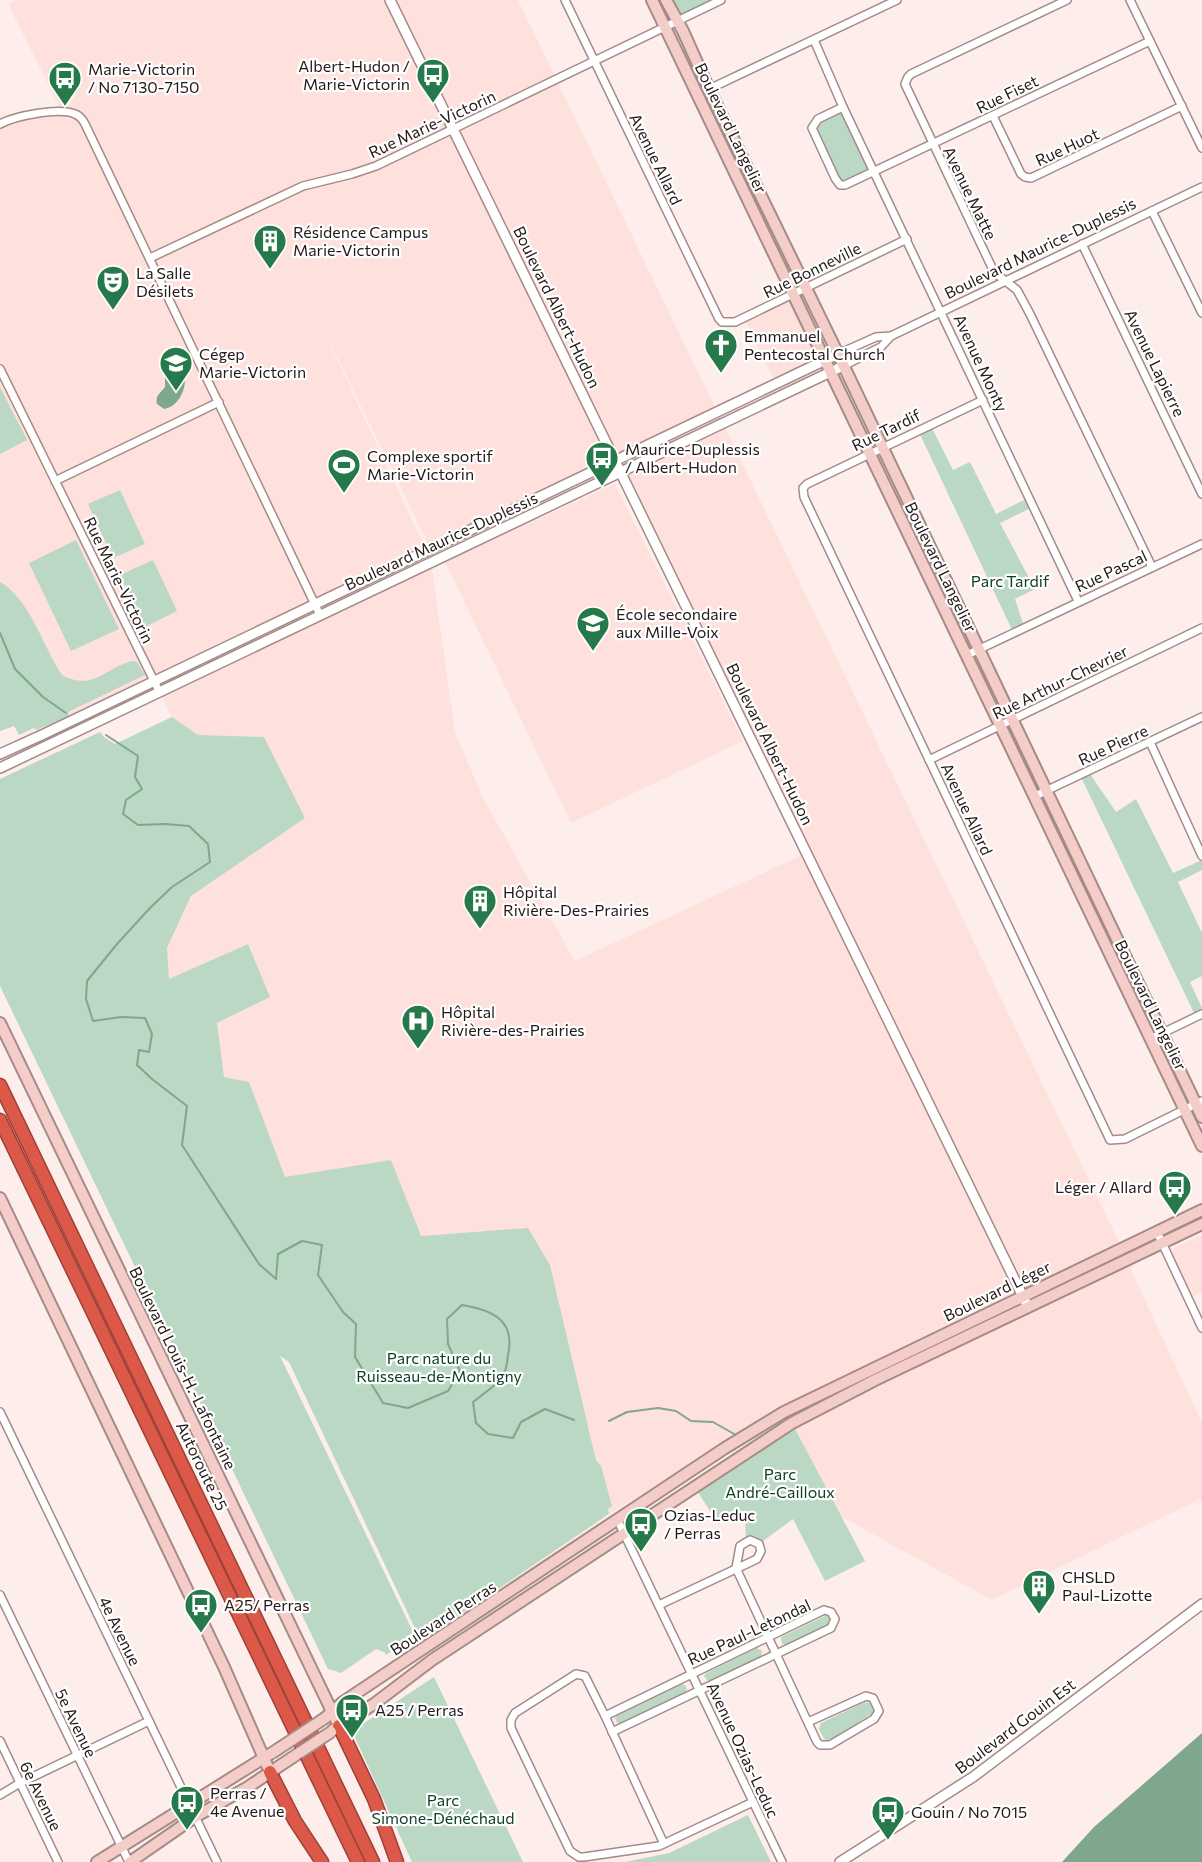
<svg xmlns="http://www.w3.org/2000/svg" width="1202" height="1862" font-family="Commissioner,sans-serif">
<rect width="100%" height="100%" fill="#feeeeb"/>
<g fill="#fee1dc" fill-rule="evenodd">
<path d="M15,0h503l601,1242 9,3 6,12 -3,13 71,153v75l-210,102 -152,-84 -56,-108 -175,106 -59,-249 -22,-37 -108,8 -29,-76 -106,18 -36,-96 -25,-5 -7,-54 31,-79 -79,36 -2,-31 24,-53 114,-78 -41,-81 -66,-2 -26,-18 -13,-26 272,-129 24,170 28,66 92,163 231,-108 -190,-391 -546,258 -70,-113v-491l59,-10 -51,-102zM312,306l114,233v11z"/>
<path d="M794,293l32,67 -49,26 -29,-61 -6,-6z"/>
<path d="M615,484l128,257 -172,82 -126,-261z"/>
<path d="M1202,1235v57l-14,6 -22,-46z"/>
</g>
<g fill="#bad8c3">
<path d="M668,0h48l-39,21z"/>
<path d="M843,107l32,65 -35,13 -27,-61z"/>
<path d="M0,387l27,53 -27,14z"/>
<path d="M930,424l23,46 17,-8 26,52 34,-17 5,9 -35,17 35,66 -20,10 9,28 -11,5 -95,-202z"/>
<path d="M120,490l25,54 -32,14 -25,-54z"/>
<path d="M76,540l43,89 -48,22 -42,-88z"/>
<path d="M153,560l24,51 -32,16 -25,-52z"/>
<path d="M0,582c30,17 43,65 62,93 32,17 43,-8 71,-14l4,1 8,13 -77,37 2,4 -34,14 -2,-2 -15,7 -5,-9 -14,5z"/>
<path d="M172,717l26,18 66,2 41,81 -114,78 -24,52 2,31 79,-35 22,53 -53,26 7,54 25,5 36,95 106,-17 30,76 107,-8 22,37 46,195 5,6 11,40 -4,3 1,5 -188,127 -132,-279 -9,-6 135,280 -29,19 -2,-3 -8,-3 -35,24 -13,-4 -328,-683v-207l100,-47 4,5 11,7z"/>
<path d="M1088,771l28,41 20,-13 37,74 29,-13v10l-24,12 24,51v43l-12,6 12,26v6l-6,3 -116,-242z"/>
<path d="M794,1427l71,134 -40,20 -32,-62 -34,25 -13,-2 -1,-29 -27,11 -20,-32z"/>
<path d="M827,1615h2l3,5 -2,4 -44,21 -4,-1 -1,-7z"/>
<path d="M757,1648l5,3 -1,6 -51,24 -3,-1 -3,-4 2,-3z"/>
<path d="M434,1677l89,185h-111l-60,-131z"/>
<path d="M681,1684l4,1 2,4 -1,3 -65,32 -4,-1 -2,-5 1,-2z"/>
<path d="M865,1702l6,1 3,7 -1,3 -43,28 -6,-2 -5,-10 2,-6z"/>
<path d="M748,1815l23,47h-146l44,-9z"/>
</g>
<g fill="#7fa78c">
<path d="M173,361c21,8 12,45 -9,48l-7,-5c-2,-9 3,-10 8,-17v-18l4,-7z"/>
<path d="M1202,1733v129h-140l32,-35z"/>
</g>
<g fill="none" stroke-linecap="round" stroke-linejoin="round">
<g stroke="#7fa78c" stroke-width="2">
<path d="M0,633l15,36 28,28 23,16"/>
<path d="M106,735l32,21 -3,21 7,12 -16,11 -3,14 15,11 28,-1 23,2 19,18 2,18 -38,25 -22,21 -33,36 -30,37 -1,18 7,22 28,-4 24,1 7,16 -3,18 -10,-2 -2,15 15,14 35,27 -5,39 77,119 17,15 2,-25 24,-13 20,4 -4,30 25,37 13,12 -1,33 28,46 25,5 40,-17 12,-20 -12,-27 -1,-25 15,-14c30,5 54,15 46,50 -1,6 -1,13 -4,18 -6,12 -21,21 -31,29l3,21 12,11 25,4 8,-16 24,-13 29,11"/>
<path d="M609,1421l18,-9 31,-4 18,3 15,10 22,1 23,13"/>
</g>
<g stroke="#a48b87" stroke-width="10">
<g id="minor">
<path d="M565,0l154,319 3,3h13l172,-83"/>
<path d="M1067,0l-156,74 -3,3 -3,7 89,188 23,18 13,24 122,253"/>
<path d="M1130,0l72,148"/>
<path d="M814,40l29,67 235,494"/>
<path d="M707,90l190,-90"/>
<path d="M843,107l-25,12 -6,9 23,50 5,7h5l305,-144"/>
<path d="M993,116l28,58 4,3 6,1 151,-72"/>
<path d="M0,124c15,-8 59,-17 75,-10 5,2 8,6 10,10l235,491"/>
<path d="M1152,211l50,102"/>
<path d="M1082,244l120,250"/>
<path d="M150,258l153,-72 49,-12 24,-8 345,-166"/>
<path d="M838,354l38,-17 15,-1 311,-149"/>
<path d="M843,366l38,-19 10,-11"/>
<path d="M0,369l159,322"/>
<path d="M983,400l-176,84 -4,4 1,9 306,643 15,-1 77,-38"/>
<path d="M55,481l164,-79"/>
<path d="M967,655l235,-111"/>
<path d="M1150,742l52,114"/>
<path d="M929,760l273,-132"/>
<path d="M1035,796l167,-79"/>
<path d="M1150,1039l52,-25"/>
<path d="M1157,1232l45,96"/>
<path d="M0,1412l217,450"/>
<path d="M618,1521l164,341"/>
<path d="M736,1568l81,174 3,3h10l44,-26 5,-8 -6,-13 -7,-2 -58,26"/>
<path d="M0,1595l129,267"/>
<path d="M659,1605l98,-46 4,-8 -2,-7 -9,-4 -10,6 -4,22"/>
<path d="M605,1716l219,-106 7,2 4,7 -4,9 -219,104"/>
<path d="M0,1741l58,121"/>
<path d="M0,1795l20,-12 129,-62"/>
<path d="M664,1844l-59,-128 -20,-40 -9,-2 -3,2 -58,37 -4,7v8l59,123 9,6h5l75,-11 94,-44"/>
</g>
</g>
<g stroke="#a48b87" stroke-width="12">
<g id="tertiary">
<path d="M390,0l638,1307"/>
<path d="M0,754l44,-20 794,-380"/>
<path d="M0,768l843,-402"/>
<path d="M840,1862l133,-85 229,-173"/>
</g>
</g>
<g stroke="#a48b87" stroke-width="14">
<g id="secondary">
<path d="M652,0l550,1146"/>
<path d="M666,0l17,31 26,58 129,265 364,763"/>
<path d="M0,1023l339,703"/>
<path d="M0,1198l224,469 46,105"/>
<path d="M325,1718l18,-16 81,-54 301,-200 59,-36 418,-202"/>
<path d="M333,1730l41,-26 58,-44 360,-237 83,-43 327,-156"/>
<path d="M97,1862l173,-108"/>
<path d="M130,1862l65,-45 53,-30 51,-34"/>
</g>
</g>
<g stroke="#9b4238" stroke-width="15">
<g id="motorway">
<path d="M0,1085l373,777"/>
<path d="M0,1120l358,742"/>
<path d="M339,1726l35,73 23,63"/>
<path d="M270,1772l25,49 27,41"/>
</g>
</g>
<use href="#minor" stroke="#fff" stroke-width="7"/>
<use href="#tertiary" stroke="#fff" stroke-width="9"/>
<use href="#secondary" stroke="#f4cdc8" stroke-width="10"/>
<use href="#motorway" stroke="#dc5849" stroke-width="12"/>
<g stroke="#a48b87" stroke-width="14" stroke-linecap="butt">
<g id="secondary-bridge">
<path d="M272,1753l53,-35"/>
<path d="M299,1753l32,-21"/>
</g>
</g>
<use href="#secondary-bridge" stroke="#f4cdc8" stroke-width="10"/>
</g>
<defs>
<g id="bus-pin" transform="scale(1.725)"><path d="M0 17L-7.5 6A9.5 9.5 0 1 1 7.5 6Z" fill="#26794b" stroke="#fff"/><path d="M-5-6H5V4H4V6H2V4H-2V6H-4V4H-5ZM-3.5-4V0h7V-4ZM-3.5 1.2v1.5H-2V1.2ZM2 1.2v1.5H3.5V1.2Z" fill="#fff"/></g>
<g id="building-pin" transform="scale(1.725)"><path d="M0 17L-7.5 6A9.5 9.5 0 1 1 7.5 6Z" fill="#26794b" stroke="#fff"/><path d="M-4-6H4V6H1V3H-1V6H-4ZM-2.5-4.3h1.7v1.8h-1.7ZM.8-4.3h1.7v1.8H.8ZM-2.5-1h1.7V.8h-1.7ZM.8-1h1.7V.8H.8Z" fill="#fff"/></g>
<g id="theatre-pin" transform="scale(1.725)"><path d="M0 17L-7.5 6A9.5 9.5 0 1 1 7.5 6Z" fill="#26794b" stroke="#fff"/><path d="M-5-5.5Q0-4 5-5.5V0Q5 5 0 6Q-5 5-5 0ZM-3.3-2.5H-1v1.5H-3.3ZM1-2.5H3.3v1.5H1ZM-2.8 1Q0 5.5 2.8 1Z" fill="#fff"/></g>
<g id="church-pin" transform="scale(1.725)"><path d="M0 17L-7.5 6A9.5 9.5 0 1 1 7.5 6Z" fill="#26794b" stroke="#fff"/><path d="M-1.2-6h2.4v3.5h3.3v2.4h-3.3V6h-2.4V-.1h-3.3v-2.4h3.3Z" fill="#fff"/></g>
<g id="university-pin" transform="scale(1.725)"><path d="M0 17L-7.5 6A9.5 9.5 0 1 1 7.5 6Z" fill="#26794b" stroke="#fff"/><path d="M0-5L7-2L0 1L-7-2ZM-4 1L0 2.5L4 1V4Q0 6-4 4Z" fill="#fff"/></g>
<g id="stadium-pin" transform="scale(1.725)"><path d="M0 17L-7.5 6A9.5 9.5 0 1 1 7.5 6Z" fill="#26794b" stroke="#fff"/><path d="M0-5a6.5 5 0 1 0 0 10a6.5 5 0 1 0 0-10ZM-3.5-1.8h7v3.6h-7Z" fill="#fff"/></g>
<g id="school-pin" transform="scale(1.725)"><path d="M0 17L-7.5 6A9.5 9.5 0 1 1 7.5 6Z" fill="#26794b" stroke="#fff"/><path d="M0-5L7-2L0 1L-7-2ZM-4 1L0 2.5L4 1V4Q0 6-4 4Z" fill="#fff"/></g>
<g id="hospital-pin" transform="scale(1.725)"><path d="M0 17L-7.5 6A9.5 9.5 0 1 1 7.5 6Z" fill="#26794b" stroke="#fff"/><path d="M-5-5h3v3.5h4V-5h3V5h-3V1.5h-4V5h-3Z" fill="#fff"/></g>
</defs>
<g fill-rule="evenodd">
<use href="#bus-pin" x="433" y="75"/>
<use href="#bus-pin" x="65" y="78"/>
<use href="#building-pin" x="270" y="241"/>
<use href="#theatre-pin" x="113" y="282"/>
<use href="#church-pin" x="721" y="345"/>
<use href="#university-pin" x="176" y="363"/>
<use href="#bus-pin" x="602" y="458"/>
<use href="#stadium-pin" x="344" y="465"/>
<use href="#school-pin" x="593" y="623"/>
<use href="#building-pin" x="480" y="901"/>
<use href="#hospital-pin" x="418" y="1021"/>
<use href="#bus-pin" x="1175" y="1187"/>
<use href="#bus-pin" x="641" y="1524"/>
<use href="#building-pin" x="1039" y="1586"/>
<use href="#bus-pin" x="201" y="1605"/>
<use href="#bus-pin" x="352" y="1710"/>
<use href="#bus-pin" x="187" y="1802"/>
<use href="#bus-pin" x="888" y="1812"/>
</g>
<g text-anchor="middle" stroke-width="4.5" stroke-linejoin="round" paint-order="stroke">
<g font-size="16" fill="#231918" stroke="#fff" text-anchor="start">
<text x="410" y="72" text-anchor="end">Albert-Hudon /<tspan x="410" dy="18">Marie-Victorin</tspan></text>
<text x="88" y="75">Marie-Victorin<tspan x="88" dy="18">/ No 7130-7150</tspan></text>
<text x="293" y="238">Résidence Campus<tspan x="293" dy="18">Marie-Victorin</tspan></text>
<text x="136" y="279">La Salle<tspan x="136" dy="18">Désilets</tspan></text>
<text x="744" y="342">Emmanuel<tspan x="744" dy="18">Pentecostal Church</tspan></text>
<text x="199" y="360">Cégep<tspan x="199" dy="18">Marie-Victorin</tspan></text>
<text x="625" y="455">Maurice-Duplessis<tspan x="625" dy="18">/ Albert-Hudon</tspan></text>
<text x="367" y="462">Complexe sportif<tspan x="367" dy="18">Marie-Victorin</tspan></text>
<text x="616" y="620">École secondaire<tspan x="616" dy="18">aux Mille-Voix</tspan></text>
<text x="503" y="898">Hôpital<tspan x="503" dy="18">Rivière-Des-Prairies</tspan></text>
<text x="441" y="1018">Hôpital<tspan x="441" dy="18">Rivière-des-Prairies</tspan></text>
<text x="1152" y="1193" text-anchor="end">Léger / Allard</text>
<text x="664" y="1521">Ozias-Leduc<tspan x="664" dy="18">/ Perras</tspan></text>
<text x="1062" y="1583">CHSLD<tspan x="1062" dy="18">Paul-Lizotte</tspan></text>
<text x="224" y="1611">A25/ Perras</text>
<text x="375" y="1716">A25 / Perras</text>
<text x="210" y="1799">Perras /<tspan x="210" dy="18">4e Avenue</tspan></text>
<text x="911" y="1818">Gouin / No 7015</text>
</g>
<g font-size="16" fill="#231918" stroke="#fff">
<text transform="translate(1007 94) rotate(-26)" y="6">Rue Fiset</text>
<text transform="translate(432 124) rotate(-25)" y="6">Rue Marie-Victorin</text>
<text transform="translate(731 128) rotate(64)" y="6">Boulevard Langelier</text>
<text transform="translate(1067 147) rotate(-25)" y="6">Rue Huot</text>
<text transform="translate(656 159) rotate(64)" y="6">Avenue Allard</text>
<text transform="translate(970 193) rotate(64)" y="6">Avenue Matte</text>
<text transform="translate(1040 248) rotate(-26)" y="6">Boulevard Maurice-Duplessis</text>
<text transform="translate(812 270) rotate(-26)" y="6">Rue Bonneville</text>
<text transform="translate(557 307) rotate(64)" y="6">Boulevard Albert-Hudon</text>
<text transform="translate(981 363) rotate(65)" y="6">Avenue Monty</text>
<text transform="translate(1155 363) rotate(64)" y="6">Avenue Lapierre</text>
<text transform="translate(886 430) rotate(-26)" y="6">Rue Tardif</text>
<text transform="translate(441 541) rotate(-25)" y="6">Boulevard Maurice-Duplessis</text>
<text transform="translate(941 567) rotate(64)" y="6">Boulevard Langelier</text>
<text transform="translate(1111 571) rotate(-25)" y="6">Rue Pascal</text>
<text transform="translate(119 580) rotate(64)" y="6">Rue Marie-Victorin</text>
<text transform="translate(1060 682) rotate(-26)" y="6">Rue Arthur-Chevrier</text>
<text transform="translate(770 744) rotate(64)" y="6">Boulevard Albert-Hudon</text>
<text transform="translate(1113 745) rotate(-25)" y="6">Rue Pierre</text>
<text transform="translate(967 809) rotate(65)" y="6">Avenue Allard</text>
<text transform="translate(1151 1005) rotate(64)" y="6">Boulevard Langelier</text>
<text transform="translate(997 1291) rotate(-26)" y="6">Boulevard Léger</text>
<text transform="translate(183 1368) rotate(64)" y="6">Boulevard Louis-H.-Lafontaine</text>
<text transform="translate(202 1466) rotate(64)" y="6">Autoroute 25</text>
<text transform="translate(443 1618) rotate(-33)" y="6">Boulevard Perras</text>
<text transform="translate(120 1631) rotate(64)" y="6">4e Avenue</text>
<text transform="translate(749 1632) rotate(-25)" y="6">Rue Paul-Letondal</text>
<text transform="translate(76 1723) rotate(64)" y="6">5e Avenue</text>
<text transform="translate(1015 1726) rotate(-37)" y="6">Boulevard Gouin Est</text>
<text transform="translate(743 1750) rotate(65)" y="6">Avenue Ozias-Leduc</text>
<text transform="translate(41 1796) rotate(64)" y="6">6e Avenue</text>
</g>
<g font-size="16" fill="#0e4025" stroke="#fff">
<text x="1010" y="587">Parc Tardif</text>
<text x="439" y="1364">Parc nature du<tspan x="439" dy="18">Ruisseau-de-Montigny</tspan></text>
<text x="780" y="1480">Parc<tspan x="780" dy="18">André-Cailloux</tspan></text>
<text x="443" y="1806">Parc<tspan x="443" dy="18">Simone-Dénéchaud</tspan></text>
</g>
</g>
</svg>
